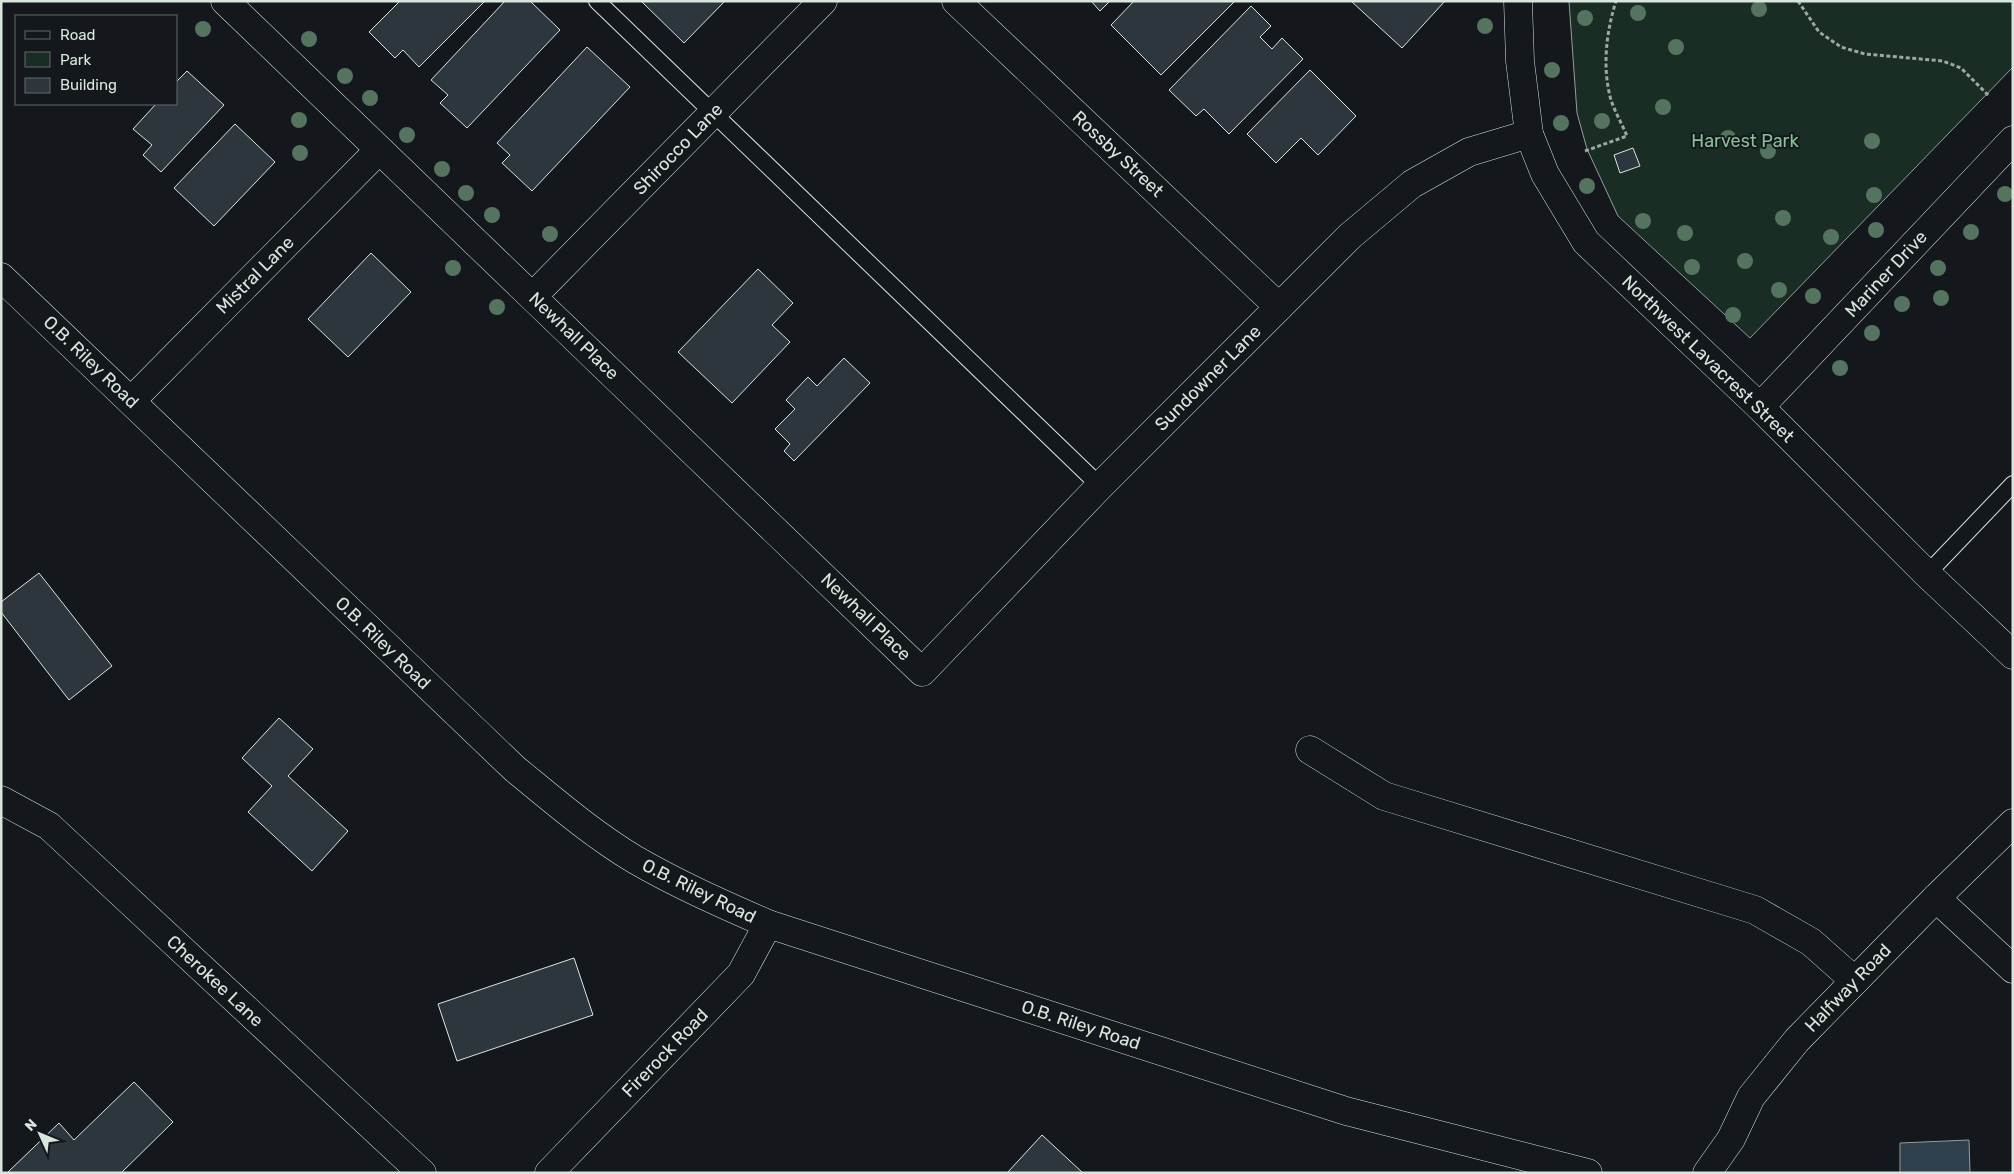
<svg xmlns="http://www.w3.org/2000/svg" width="2014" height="1174" font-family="Rubik,sans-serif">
<rect width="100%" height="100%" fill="#14181c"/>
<path fill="#1a2d24" stroke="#939e99" d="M1569,1h444v66l-263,271 -132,-122 -31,-67 -10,-36z"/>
<path fill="#2f3f4d" stroke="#939e99" d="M1969,1140l1,33h-70v-30z"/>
<g fill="#2c363c" stroke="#d8e6dc">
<path d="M400,1h85l-66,66 -16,-17 -8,8 -26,-26z"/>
<path d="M505,1h25l30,29 -93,98 -27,-25 8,-8 -17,-15z"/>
<path d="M641,1h84l-41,42z"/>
<path d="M1091,1h19l-10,10z"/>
<path d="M1134,1h101l-74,74 -50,-50z"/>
<path d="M1351,1h94l-43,47z"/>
<path d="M1251,6l20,20 -11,11 12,12 10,-11 21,21 -74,75 -25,-25 -8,7 -27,-26z"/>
<path d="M587,47l43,40 -98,104 -30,-28 8,-8 -13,-12z"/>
<path d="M1310,70l46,46 -38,39 -17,-17 -25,25 -29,-29z"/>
<path d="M187,71l37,34 -63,67 -18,-17 9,-10 -19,-16 23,-25h20v-22z"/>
<path d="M235,124l40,38 -61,64 -40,-38z"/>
<path d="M1633,148l7,18 -20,7 -6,-18z"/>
<path d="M371,253l40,39 -63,65 -40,-38z"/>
<path d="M758,269l35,34 -21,22 18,17 -58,61 -54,-51z"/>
<path d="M844,358l26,25 -76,78 -10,-10 6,-7 -15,-15 20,-20 -9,-9 22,-23 9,9z"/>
<path d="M39,573l73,93 -43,34 -68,-88v-10z"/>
<path d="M279,718l34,31 -25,27 60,55 -36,40 -64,-59 24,-26 -30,-28z"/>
<path d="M574,958l19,57 -136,46 -19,-57z"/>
<path d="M134,1082l39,40 -52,51h-114l52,-50 15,17z"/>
<path d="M1042,1135l41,38h-76z"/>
</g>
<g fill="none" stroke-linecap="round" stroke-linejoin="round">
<g stroke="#d8e6dc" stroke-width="18">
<g id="lane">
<path d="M597,1l503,485"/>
<path d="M1927,574l86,-90"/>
</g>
</g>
<g stroke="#d8e6dc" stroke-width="29">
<g id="street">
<path d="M225,1l697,671 178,-186 250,-250 62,-52 57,-32 60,-18"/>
<path d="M956,1l323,306"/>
<path d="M1518,1l2,60 9,73 16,40 41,68 174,165 167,167 86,81"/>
<path d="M533,296l290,-295"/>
<path d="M131,401l248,-251"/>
<path d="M1760,407l253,-267"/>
<path d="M1310,750l74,46 371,114 56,32 44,39"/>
<path d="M1,800l48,26 373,347"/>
<path d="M1936,898l77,71"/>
<path d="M549,1173l192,-199 27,-50"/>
<path d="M1707,1173l24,-34 20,-42 46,-57 139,-142 77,-75"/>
</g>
</g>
<g stroke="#d8e6dc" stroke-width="29">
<path id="secondary" d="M1,277l514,492c38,31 76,64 119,90 43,25 88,45 134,65l578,187 242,62"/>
</g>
<g stroke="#9da8a2" stroke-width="3" stroke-dasharray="4 2.5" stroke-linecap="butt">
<path d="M1798,1l21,31 22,15 24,7 78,7 18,7 28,28"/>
<path d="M1585,151l42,-15c-5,-12 -12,-24 -16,-36 -9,-32 -5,-67 5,-99"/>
</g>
<use href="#lane" stroke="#14181c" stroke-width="16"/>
<use href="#street" stroke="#14181c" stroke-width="28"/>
<use href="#secondary" stroke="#14181c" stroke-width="28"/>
</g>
<g fill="#55745f">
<circle cx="1759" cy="9" r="8"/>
<circle cx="1638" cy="13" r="8"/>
<circle cx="1585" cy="18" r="8"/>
<circle cx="1485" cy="26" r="8"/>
<circle cx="203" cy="29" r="8"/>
<circle cx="309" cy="39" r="8"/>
<circle cx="1676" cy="47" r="8"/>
<circle cx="1552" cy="70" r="8"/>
<circle cx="345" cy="76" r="8"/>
<circle cx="370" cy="98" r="8"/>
<circle cx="1663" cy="107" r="8"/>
<circle cx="299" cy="120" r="8"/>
<circle cx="1602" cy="121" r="8"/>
<circle cx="1561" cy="123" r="8"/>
<circle cx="407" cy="135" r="8"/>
<circle cx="1728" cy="138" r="8"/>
<circle cx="1872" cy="141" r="8"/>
<circle cx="1768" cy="151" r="8"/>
<circle cx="300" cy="153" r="8"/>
<circle cx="442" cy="169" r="8"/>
<circle cx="1587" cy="186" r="8"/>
<circle cx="466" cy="193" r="8"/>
<circle cx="2005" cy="194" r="8"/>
<circle cx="1874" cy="195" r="8"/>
<circle cx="492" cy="215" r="8"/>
<circle cx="1783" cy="218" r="8"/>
<circle cx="1643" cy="221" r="8"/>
<circle cx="1876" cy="230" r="8"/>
<circle cx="1971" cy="232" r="8"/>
<circle cx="1685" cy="233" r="8"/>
<circle cx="550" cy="234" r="8"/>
<circle cx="1831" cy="237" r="8"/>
<circle cx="1745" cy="261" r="8"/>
<circle cx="1692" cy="267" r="8"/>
<circle cx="453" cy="268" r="8"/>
<circle cx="1938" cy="268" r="8"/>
<circle cx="1779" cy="290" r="8"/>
<circle cx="1813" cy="296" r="8"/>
<circle cx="1941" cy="298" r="8"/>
<circle cx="1902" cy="304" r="8"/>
<circle cx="497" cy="307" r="8"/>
<circle cx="1733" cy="315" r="8"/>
<circle cx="1872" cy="333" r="8"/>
<circle cx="1840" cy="368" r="8"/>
</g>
<g text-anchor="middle" stroke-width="4" stroke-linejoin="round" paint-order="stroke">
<g font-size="18" fill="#8ac095" stroke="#14181c">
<text x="1745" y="147">Harvest Park</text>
</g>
<g font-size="18" fill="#d8e6dc" stroke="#14181c">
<text transform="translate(678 149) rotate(-46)" y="6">Shirocco Lane</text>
<text transform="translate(1118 154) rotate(43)" y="6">Rossby Street</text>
<text transform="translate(1886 274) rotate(-47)" y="6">Mariner Drive</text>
<text transform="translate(255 275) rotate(-45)" y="6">Mistral Lane</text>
<text transform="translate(574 336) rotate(44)" y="6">Newhall Place</text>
<text transform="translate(1708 359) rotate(44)" y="6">Northwest Lavacrest Street</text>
<text transform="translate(91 362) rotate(44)" y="6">O.B. Riley Road</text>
<text transform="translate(1208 378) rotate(-45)" y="6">Sundowner Lane</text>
<text transform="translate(866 617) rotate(44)" y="6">Newhall Place</text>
<text transform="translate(383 643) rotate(44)" y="6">O.B. Riley Road</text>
<text transform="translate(699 891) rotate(26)" y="6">O.B. Riley Road</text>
<text transform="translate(215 981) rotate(43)" y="6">Cherokee Lane</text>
<text transform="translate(1848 988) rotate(-46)" y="6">Halfway Road</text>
<text transform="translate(1081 1025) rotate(18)" y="6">O.B. Riley Road</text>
<text transform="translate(665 1053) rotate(-46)" y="6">Firerock Road</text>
</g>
</g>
<rect width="2014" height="1174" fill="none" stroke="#d8e6dc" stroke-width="5"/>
<rect x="15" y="15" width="162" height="90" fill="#14181c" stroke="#626a69"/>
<rect x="25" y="31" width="25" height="8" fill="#14181c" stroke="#626a69"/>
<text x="60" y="40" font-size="15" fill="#d8e6dc">Road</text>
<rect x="25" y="52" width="25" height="15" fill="#1a2d24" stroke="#626a69"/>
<text x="60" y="65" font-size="15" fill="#d8e6dc">Park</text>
<rect x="25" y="78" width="25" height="15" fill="#2c363c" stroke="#626a69"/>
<text x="60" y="90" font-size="15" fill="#d8e6dc">Building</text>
<g transform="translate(40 1134) rotate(314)" stroke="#14181c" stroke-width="4" paint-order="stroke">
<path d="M0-4L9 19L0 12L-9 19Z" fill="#d8e6dc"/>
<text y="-8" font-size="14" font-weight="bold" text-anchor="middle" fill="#d8e6dc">N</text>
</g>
</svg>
